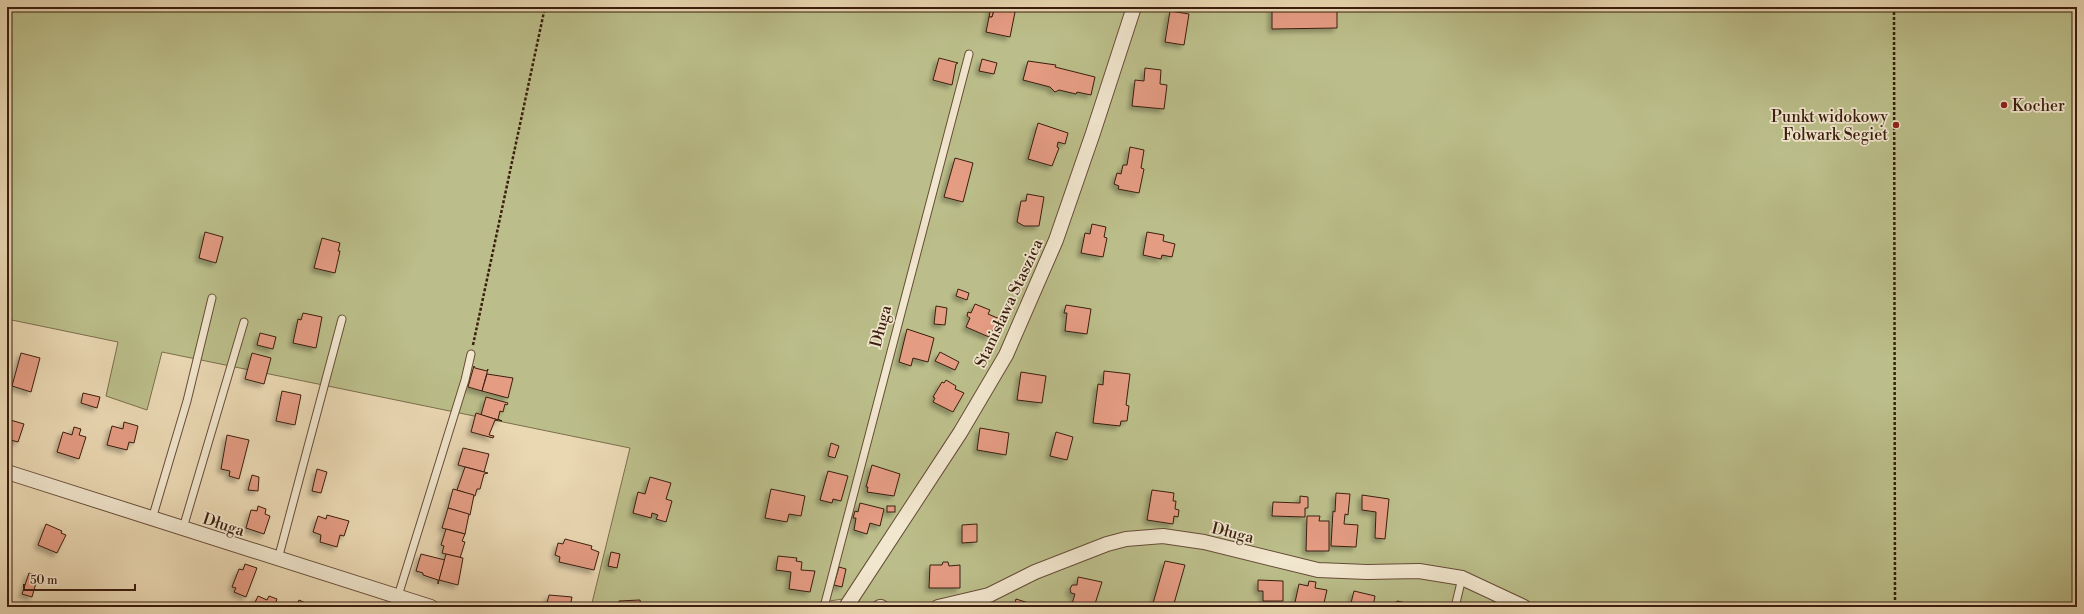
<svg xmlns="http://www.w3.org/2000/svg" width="2084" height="614" font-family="'Libre Bodoni',serif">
<defs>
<filter id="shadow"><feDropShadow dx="-3.5" dy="3.5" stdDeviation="2" flood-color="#0004"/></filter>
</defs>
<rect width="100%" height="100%" fill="#ead8b3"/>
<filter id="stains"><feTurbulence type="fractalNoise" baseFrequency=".005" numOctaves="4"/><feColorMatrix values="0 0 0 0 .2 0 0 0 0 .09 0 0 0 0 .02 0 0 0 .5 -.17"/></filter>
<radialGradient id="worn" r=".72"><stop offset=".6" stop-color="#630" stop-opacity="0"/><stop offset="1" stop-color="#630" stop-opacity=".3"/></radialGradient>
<path fill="#bbbe8a" stroke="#7b6e4c" d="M7,7h2070v600h-1226l6,-10 -69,10h-197l39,-159 -468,-96 -15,58 -41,-14 12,-54 -111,-23z"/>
<g fill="#e49c83" stroke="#3b1e0e" filter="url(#shadow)">
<path d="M991,7h4l-3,10h-3z"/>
<path d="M995,7h21l-6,30 -24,-5 3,-15h3z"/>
<path d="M1272,7h65v21l-65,1z"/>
<path d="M1170,11l19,3 -5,31 -19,-3z"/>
<path d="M939,58l19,5 -2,1 -4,21 -19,-5z"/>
<path d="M982,59l15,4 -3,11 -15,-3z"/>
<path d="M1028,61l28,4 -1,2 40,10 -4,18 -14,-3 -1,2 -17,-4 -4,2 -5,-5 -27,-7z"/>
<path d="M1145,68l16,2 -1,14 7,1 -3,24 -32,-3 3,-26 9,1z"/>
<path d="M1038,123l30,10 -3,11 -7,-2 -1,5 2,1 -7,18 -24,-7z"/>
<path d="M1130,147l14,3 -3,18 3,1 -5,24 -21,-4 1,-3 -5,-2 3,-11 4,1 2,-9h4z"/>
<path d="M955,158l18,5 -10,39 -19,-5z"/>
<path d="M1027,194l17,3 -5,29h-15l-7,-4 4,-21h5z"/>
<path d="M1092,224l14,3 -2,10 3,1 -4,19 -22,-4 4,-20 5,1z"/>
<path d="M205,232l18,5 -7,26 -17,-5z"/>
<path d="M1147,232l17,3 -1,6 12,3 -3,13 -10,-2 -1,4 -18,-4z"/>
<path d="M322,238l18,5 -2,8h2l-5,22 -21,-5z"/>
<path d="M958,289l11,4 -2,7 -11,-4z"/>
<path d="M975,304l15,6 -2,4 12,5 -11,18 -23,-10 4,-9 -3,-2 1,-4 3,1z"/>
<path d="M1066,305l25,4 -4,25 -22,-3 2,-18h-3z"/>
<path d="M936,306l11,2 -2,17 -11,-1z"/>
<path d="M303,313l19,4 -6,31 -23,-5 5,-24 3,1z"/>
<path d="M907,329l27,9 -6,24 -15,-4 -2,8 -12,-4z"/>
<path d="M260,333l16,4 -3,12 -16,-4z"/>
<path d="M940,352l19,10 -4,8 -20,-9z"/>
<path d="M21,353l19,5 -9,34 -19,-6z"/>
<path d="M252,353l19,5 -7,26 -19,-5z"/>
<path d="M474,366l1,2 12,3 1,-2 -6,22 -14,-4z"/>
<path d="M1104,371l26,3 -4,31 3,1 -2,15h-6l-1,5 -27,-3 5,-39 5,1z"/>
<path d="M1021,372l25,4 -4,27 -25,-3z"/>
<path d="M487,374l26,4 -5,20 -26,-7z"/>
<path d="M946,380l10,6 -1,3 9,4 -11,19 -20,-10 2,-4 -2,-1 9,-15 2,1z"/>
<path d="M282,391l19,4 -6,30 -19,-4z"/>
<path d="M83,393l17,4 -3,11 -16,-5z"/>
<path d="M486,397l22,6 -1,2 -2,-1 -2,8 -3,-1 -2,8 4,2 -21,-6z"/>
<path d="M476,413l22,7h-3l-6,15 5,1 -1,2 -22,-6z"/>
<path d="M7,419l17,5 -6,18 -11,-3z"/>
<path d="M124,422l14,4 -4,17 -5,-1 -2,8 -20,-5 5,-19 11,3z"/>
<path d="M74,427l7,2 -2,6 7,2 -7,22 -22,-7 6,-20 9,3z"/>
<path d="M980,428l29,5 -3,22 -29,-5z"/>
<path d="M1056,432l17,5 -6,23 -17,-4z"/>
<path d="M227,435l22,5 -10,39 -10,-3 1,-5 -9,-2z"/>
<path d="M831,443l8,3 -4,12 -7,-2z"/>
<path d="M463,448l26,6 -5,18 -26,-7z"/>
<path d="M872,465l28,9 -6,22 -27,-4 1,-5h-2z"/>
<path d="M465,467l23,6 -4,1 -4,15h-3l-2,7 -18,-6z"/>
<path d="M317,469l10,3 -6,21 -9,-2z"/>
<path d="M828,471l20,5 -7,25 -8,-2 -1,4 -12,-3z"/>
<path d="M252,475l7,2 -1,14 -10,-1z"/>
<path d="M650,477l21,6 -5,16 6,2 -6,21 -10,-3 2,-4 -6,-2 -1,5 -18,-5 5,-21 7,2z"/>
<path d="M453,489l21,6 -4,20 -22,-7z"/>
<path d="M771,489l34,7 -4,20 -12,-2 -2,8 -22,-4z"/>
<path d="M1152,490l22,3 -1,8h3l-1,8 4,1 -1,7 -4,-1 -1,8 -26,-4z"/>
<path d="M1336,493l14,1 -2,21 -3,-1 -1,10 14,1 -2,22 -25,-1 2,-35 2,1z"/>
<path d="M1362,495l27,4 -4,40 -10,-1 1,-26 -14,-2z"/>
<path d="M1300,496l8,1v11h-3v9l-33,-1 1,-14 27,1z"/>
<path d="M860,503l24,6 -4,17 -10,-3 -3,11 -13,-4 2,-12h-3l2,-7 3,1z"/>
<path d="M258,506l8,3 -1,5 5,2 -6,18 -18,-6 5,-18 6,1z"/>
<rect x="887" y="506" width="8" height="6"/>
<path d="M448,508l21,6 -4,20 -23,-6z"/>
<path d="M327,515l22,6 -5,15 -4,-1 -3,12 -17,-5 1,-7 -8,-3 5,-16 8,3z"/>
<path d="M1307,516h13l-1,5h10v30h-23z"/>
<path d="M46,524l16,7 -1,2 5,2 -9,18 -19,-8z"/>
<path d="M977,524v18l-15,1v-18z"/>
<path d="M446,529l19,5 -3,7 3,1 -5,16 -18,-5 2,-7 -3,-1z"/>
<path d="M565,539l27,7 -1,3 8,3 -5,18 -35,-8 1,-5 -5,-2 3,-12 5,1z"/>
<path d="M611,552l9,2 -3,14 -9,-2z"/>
<path d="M421,554l24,6 -7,24v-4l-15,-5v-2l-7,-2z"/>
<path d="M446,554l17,4 -5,27 -19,-5z"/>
<path d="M778,556l19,2 -1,3 6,1 -1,8 14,1 -5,21 -21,-3 2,-17 -15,-2z"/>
<path d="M1165,561l20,4 -12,42h-21z"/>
<path d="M943,562h5l1,4 11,-1v23h-31l1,-23h12z"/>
<path d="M245,564l12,4 -11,29 -12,-5 2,-4 -4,-1 7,-18 4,1z"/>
<path d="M839,567l7,2 -4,18 -8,-2z"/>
<path d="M29,573l9,3 -6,21 -10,-3z"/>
<path d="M1078,577l24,5 -8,25h-23l4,-13 -4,-1 -1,-4 2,-4h5z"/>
<path d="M1258,580l25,1v20h-20v-10h-5z"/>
<path d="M1309,581l7,1 -1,6 12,2 -4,17h-29l5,-23 9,2z"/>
<path d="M1354,591l21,5 -2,11h-23z"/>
<path d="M549,595l23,2 -2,10h-24z"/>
<path d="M258,596l9,4 2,-4 8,3 -3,8h-24h3z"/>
<path d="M1016,599l25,8h-27z"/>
<path d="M299,600l13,6v1h-16z"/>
<path d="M640,600l1,7h-22v-6z"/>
<path d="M1397,601l27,6h-29z"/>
</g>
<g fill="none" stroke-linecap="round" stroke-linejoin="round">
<g stroke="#674c37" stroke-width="9">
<g id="service">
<path d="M152,519l35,-118 25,-103"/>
<path d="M183,528l61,-206"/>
<path d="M278,559l64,-240"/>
<path d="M398,596l67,-216 6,-26"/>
<path d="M824,607l145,-553"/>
<path d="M1455,607l7,-29"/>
</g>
</g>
<g stroke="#674c37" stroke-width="16">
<g id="minor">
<path d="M7,472l424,135"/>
<path d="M846,607l114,-174 46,-78 50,-115 37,-107 41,-126"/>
<path d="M880,607h1"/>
<path d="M938,607l51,-12 46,-23 72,-28 19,-5 37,-3 41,6 114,28 49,2 52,-1 43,7 62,29"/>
</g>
</g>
<g stroke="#3b1e0e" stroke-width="2.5" stroke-dasharray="3 2" stroke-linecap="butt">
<path d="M1894,7l1,600"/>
<path d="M473,345l72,-338"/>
</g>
<use href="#service" stroke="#f1e6ce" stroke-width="7"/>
<use href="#minor" stroke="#f1e6ce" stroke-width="14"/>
</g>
<g fill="#8f2418" stroke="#f1e6ce" stroke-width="1.5">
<circle cx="2004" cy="105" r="4"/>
<circle cx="1896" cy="125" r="4"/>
</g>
<g text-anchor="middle" stroke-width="3.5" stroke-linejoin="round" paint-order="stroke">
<g font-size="16" fill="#3b1e0e" stroke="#f1e6ce" text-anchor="start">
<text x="2012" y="111">Kocher</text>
<text x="1888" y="122" text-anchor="end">Punkt widokowy<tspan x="1888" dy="18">Folwark Segiet</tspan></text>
</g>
<g font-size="16" fill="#3b1e0e" stroke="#f1e6ce">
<text transform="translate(1008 303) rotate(-65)" y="6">Stanisława Staszica</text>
<text transform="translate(880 326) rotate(-75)" y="6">Długa</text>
<text transform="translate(224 524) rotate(18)" y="6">Długa</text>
<text transform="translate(1233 532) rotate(14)" y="6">Długa</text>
</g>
</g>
<rect width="2084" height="614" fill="none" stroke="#ead8b3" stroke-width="24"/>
<rect x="8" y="8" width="2068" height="598" fill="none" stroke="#3b1e0e" stroke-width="2"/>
<rect x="12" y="12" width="2060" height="590" fill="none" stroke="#3b1e0e"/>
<path d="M24 584v6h111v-6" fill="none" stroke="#3b1e0e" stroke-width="2"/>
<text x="30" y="584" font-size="12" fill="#3b1e0e" stroke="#f1e6ce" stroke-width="3" paint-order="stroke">50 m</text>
<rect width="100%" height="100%" filter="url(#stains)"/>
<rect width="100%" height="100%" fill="url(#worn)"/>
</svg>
